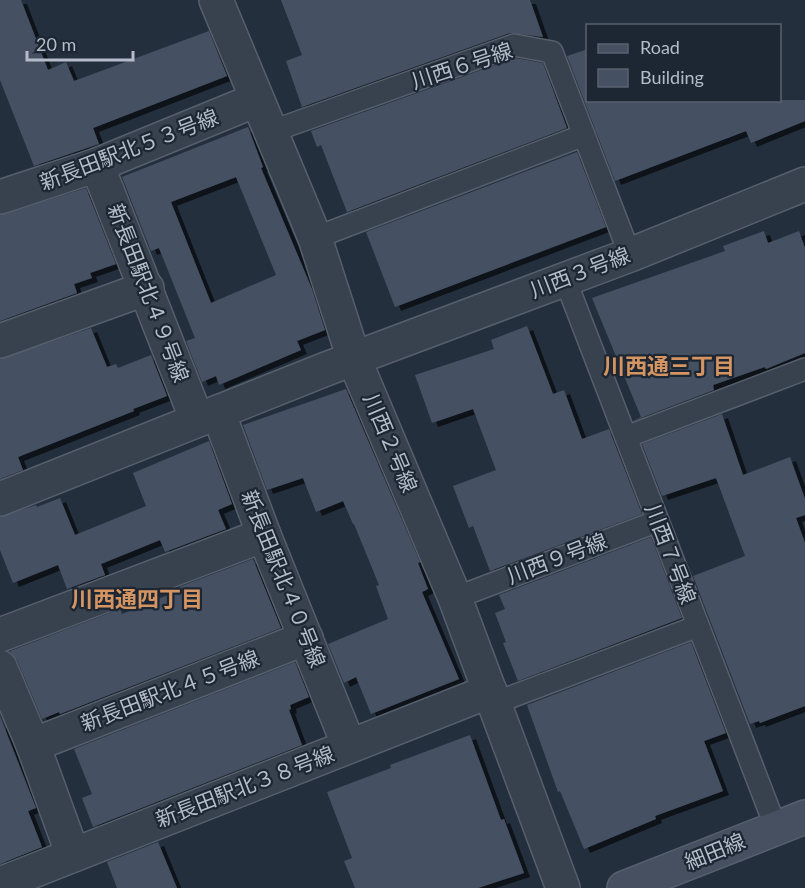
<svg xmlns="http://www.w3.org/2000/svg" width="805" height="888" font-family="Lato,'Noto Sans JP',sans-serif">
<defs>
<filter id="shadow"><feDropShadow dx="6" dy="4" stdDeviation="0" flood-color="#0009"/></filter>
</defs>
<rect width="100%" height="100%" fill="#242f3e"/>
<g fill="#455162" fill-rule="evenodd" filter="url(#shadow)">
<path d="M0,0h21l27,70 18,-8 8,19 135,-50 18,45 -134,52 6,16 -65,22 -34,-86z"/>
<path d="M281,0h249l13,37 -33,-4 -208,74 -16,-46 16,-6z"/>
<path d="M588,49v51h217v21l-54,22 -5,-12 -131,50 -48,-125z"/>
<path d="M515,58l28,5 24,65 -220,84 -26,-67 -4,2 -6,-16z"/>
<path d="M248,127l15,40 -2,1 51,121 13,41 -28,11 4,9 -82,35 -3,-9 -14,6 -16,-41 9,-3 -36,-90 -8,3 -29,-74zM236,177l40,98 -65,28 -40,-101z"/>
<path d="M577,152l29,75 -211,80 -29,-75z"/>
<path d="M86,188l30,76 -26,9 2,5 -18,6 3,9 -77,28v-106z"/>
<path d="M764,231l4,12 31,-12 6,17v105l-39,16 -1,-2 -52,18 1,5 -81,31 8,-4 -49,-119 133,-47 -2,-5z"/>
<path d="M527,326l26,68 11,-4 18,49 27,-10 33,85 -152,57 -17,-45 -4,2 -16,-42 43,-16 -23,-61 -41,14 -17,-48 79,-26 -3,-9z"/>
<path d="M91,328l16,39 9,-3 2,4 33,-13 16,41 -34,13 1,2 -116,46 5,13 -23,9v-120z"/>
<path d="M346,389l74,173 -2,1 10,26 -6,3 37,87 -88,35 -15,-37 -12,6 -16,-39 60,-25 -12,-33 3,-1 -25,-61h-1l-10,-23 -27,11 -13,-34 -36,12 -24,-65z"/>
<path d="M722,414l21,61 47,-18 15,42v16l-9,3 9,25v163l-45,17 -1,-2 -9,3 -57,-148 52,-20 -29,-78 -54,18 -20,-52z"/>
<path d="M209,441l23,63 -14,6 8,19 -61,23 -5,-12 -59,24 4,11 -38,14 -9,-24 -45,18 -13,-33v-33l36,-12 1,2 23,-9 15,37 71,-29 -13,-33z"/>
<path d="M651,537l31,81 -164,63 -15,-38 3,-1 -11,-29 10,-4 -6,-14z"/>
<path d="M253,559l28,69 -221,86 -1,-2 -17,7 -25,-59 -7,-9 110,-42 2,5 58,-24 -1,-3z"/>
<path d="M691,642l35,91 -22,8 19,50 -68,25 1,3 -72,30 -24,-58 -2,1 -31,-87z"/>
<path d="M295,662l14,35 -19,8 1,4 -2,1 13,35 -209,82 -11,-29 10,-4 -18,-45z"/>
<path d="M0,716l36,92 -8,3 14,36 -42,17z"/>
<path d="M470,735l31,85 3,-1 20,54 -46,15h-123l-11,-27 8,-3 -25,-66 64,-24 -1,-3z"/>
<path d="M158,842l19,46h-60l-10,-26z"/>
</g>
<g fill="none" stroke-linecap="round" stroke-linejoin="round">
<g stroke="#565f6c" stroke-width="24">
<g id="lane">
<path d="M270,132l244,-87 38,7 78,203"/>
<path d="M315,238l269,-103"/>
<path d="M565,279l211,549"/>
<path d="M626,437l179,-68"/>
<path d="M455,598l203,-77"/>
<path d="M495,703l203,-77"/>
</g>
</g>
<g stroke="#565f6c" stroke-width="36">
<g id="street">
<path d="M216,0l99,238 39,121 101,239 108,290"/>
<path d="M97,165l100,255"/>
<path d="M0,197l97,-32 159,-65"/>
<path d="M0,341l147,-53"/>
<path d="M218,412l46,123 85,211"/>
<path d="M0,499l326,-130 304,-114 175,-71"/>
<path d="M0,635l264,-100"/>
<path d="M0,667l33,78 40,110"/>
<path d="M33,745l273,-107"/>
<path d="M0,884l490,-193"/>
</g>
</g>
<g stroke="#565f6c" stroke-width="36">
<path id="secondary" d="M624,888l181,-71"/>
</g>
<use href="#lane" stroke="#38414e" stroke-width="21"/>
<use href="#street" stroke="#38414e" stroke-width="33"/>
<use href="#secondary" stroke="#465061" stroke-width="33"/>
</g>
<g text-anchor="middle" stroke-width="4.5" stroke-linejoin="round" paint-order="stroke">
<g font-size="21" fill="#b4bcc9" stroke="#1d2633">
<text transform="translate(462 66) rotate(-18)" y="7">川西６号線</text>
<text transform="translate(129 150) rotate(-21)" y="7">新長田駅北５３号線</text>
<text transform="translate(580 273) rotate(-21)" y="7">川西３号線</text>
<text transform="translate(148 293) rotate(69)" y="7">新長田駅北４９号線</text>
<text transform="translate(390 443) rotate(67)" y="7">川西２号線</text>
<text transform="translate(670 554) rotate(69)" y="7">川西７号線</text>
<text transform="translate(557 559) rotate(-21)" y="7">川西９号線</text>
<text transform="translate(283 579) rotate(68)" y="7">新長田駅北４０号線</text>
<text transform="translate(170 691) rotate(-21)" y="7">新長田駅北４５号線</text>
<text transform="translate(245 787) rotate(-21)" y="7">新長田駅北３８号線</text>
<text transform="translate(715 852) rotate(-22)" y="7">細田線</text>
</g>
<g font-size="22" font-weight="bold" fill="#d59563" stroke="#1d2633">
<text x="669" y="374">川西通三丁目</text>
<text x="137" y="607">川西通四丁目</text>
</g>
</g>
<rect x="586" y="24" width="195" height="78" fill="#1d2633" stroke="#59626f" stroke-width="1.5"/>
<rect x="598" y="44" width="30" height="9" fill="#465061" stroke="#59626f" stroke-width="1.5"/>
<text x="640" y="54" font-size="18" fill="#b4bcc9">Road</text>
<rect x="598" y="69" width="30" height="18" fill="#455162" stroke="#59626f" stroke-width="1.5"/>
<text x="640" y="84" font-size="18" fill="#b4bcc9">Building</text>
<path d="M27 51v9h106v-9" fill="none" stroke="#b4bcc9" stroke-width="3"/>
<text x="36" y="51" font-size="18" fill="#b4bcc9" stroke="#1d2633" stroke-width="4.5" paint-order="stroke">20 m</text>
</svg>
